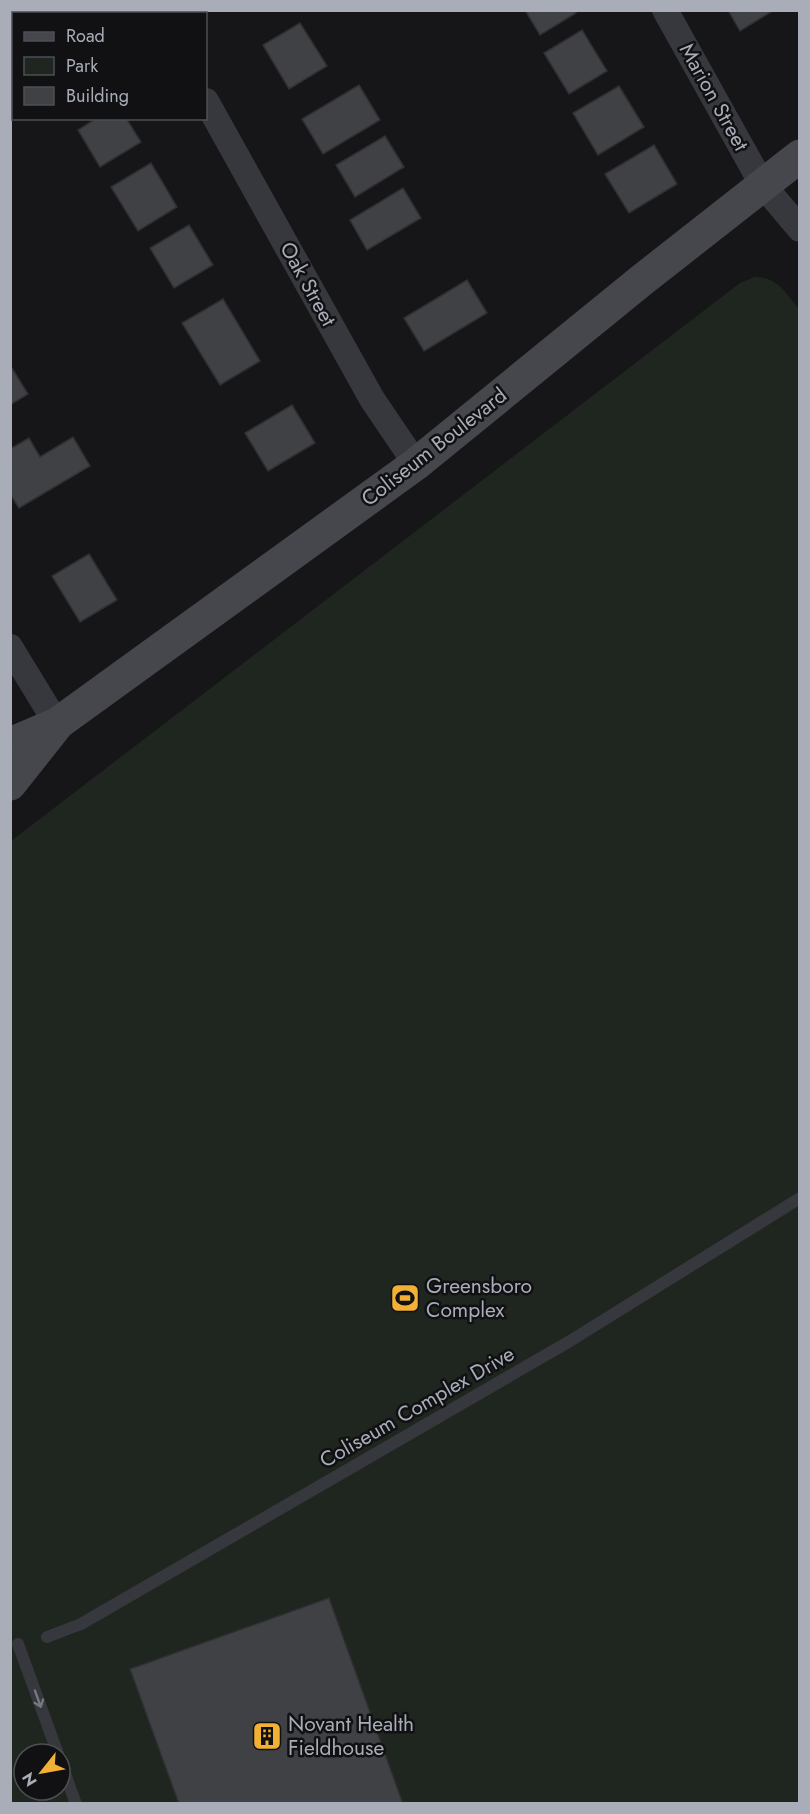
<svg xmlns="http://www.w3.org/2000/svg" width="810" height="1814" font-family="Jost,sans-serif">
<rect width="100%" height="100%" fill="#161618"/>
<path fill="#1e261f" fill-rule="evenodd" d="M755,277c23,0 31,17 45,33l-1,1493 -788,1v-963l729,-558zM24,1754h36v36h-36z"/>
<g fill="#404145" stroke="#303034" stroke-width="1.5">
<path d="M525,10h49l2,3 -36,22z"/>
<path d="M728,10h46l-34,21z"/>
<path d="M300,23l27,43 -38,23 -26,-44z"/>
<path d="M582,30l25,41 -38,23 -25,-41z"/>
<path d="M359,85l21,35 -57,34 -21,-35z"/>
<path d="M619,86l25,41 -46,28 -25,-42z"/>
<path d="M97,118h29l15,24 -41,25 -22,-37z"/>
<path d="M385,136l19,31 -49,30 -19,-32z"/>
<path d="M654,145l23,39 -48,29 -24,-39z"/>
<path d="M151,163l26,44 -39,24 -27,-44z"/>
<path d="M403,188l18,30 -54,32 -17,-30z"/>
<path d="M189,225l24,40 -39,23 -24,-40z"/>
<path d="M467,280l20,33 -63,38 -20,-33z"/>
<path d="M223,299l37,62 -40,24 -38,-62z"/>
<path d="M10,365l18,29 -18,11z"/>
<path d="M292,405l23,38 -47,28 -23,-38z"/>
<path d="M73,437l17,29 -71,42 -9,-14v-45l19,-11 11,19z"/>
<path d="M89,554l28,46 -37,22 -28,-46z"/>
<path d="M329,1598l74,206h-224l-49,-135z"/>
</g>
<g fill="none" stroke-linecap="round" stroke-linejoin="round">
<g stroke="#37383d" stroke-width="12">
<path d="M47,1637l34,-13 489,-283 230,-143"/>
<path d="M18,1644l40,110"/>
<path d="M60,1760l16,44"/>
</g>
<g stroke="#37383d" stroke-width="26">
<path d="M155,10l2,4"/>
<path d="M665,10l97,174 38,45"/>
<path d="M206,101l166,298 44,65"/>
<path d="M10,647l47,77"/>
</g>
<g stroke="#45474d" stroke-width="33">
<path d="M10,744l47,-20 359,-260 226,-184 158,-124"/>
<path d="M10,784l46,-58"/>
</g>
</g>
<defs><path id="oneway-shaft" d="M-6 0H5M1.5-3L5.5 0L1.5 3" fill="none" stroke-width="1.6" stroke-linecap="round" stroke-linejoin="round" transform="scale(1.5)"/></defs>
<use stroke="#757881" href="#oneway-shaft" transform="translate(38 1699) rotate(70)"/>
<defs>
<g id="stadium-square" transform="scale(1.5)"><rect x="-9" y="-9" width="18" height="18" rx="4" fill="#f2b134" stroke="#111113"/><path d="M0-5a6.5 5 0 1 0 0 10a6.5 5 0 1 0 0-10ZM-3.5-1.8h7v3.6h-7Z" fill="#111"/></g>
<g id="building-square" transform="scale(1.5)"><rect x="-9" y="-9" width="18" height="18" rx="4" fill="#f2b134" stroke="#111113"/><path d="M-4-6H4V6H1V3H-1V6H-4ZM-2.5-4.3h1.7v1.8h-1.7ZM.8-4.3h1.7v1.8H.8ZM-2.5-1h1.7V.8h-1.7ZM.8-1h1.7V.8H.8Z" fill="#111"/></g>
</defs>
<g fill-rule="evenodd">
<use href="#stadium-square" x="405" y="1298"/>
<use href="#building-square" x="267" y="1736"/>
</g>
<g text-anchor="middle" stroke-width="5" stroke-linejoin="round" paint-order="stroke">
<g font-size="21" fill="#a8adb8" stroke="#111113">
<text transform="translate(714 97) rotate(61)" y="7">Marion Street</text>
<text transform="translate(308 284) rotate(61)" y="7">Oak Street</text>
<text transform="translate(434 447) rotate(-38)" y="7">Coliseum Boulevard</text>
<text transform="translate(417 1407) rotate(-30)" y="7">Coliseum Complex Drive</text>
</g>
<g font-size="21" fill="#a8adb8" stroke="#111113" text-anchor="start">
<text x="426" y="1293">Greensboro<tspan x="426" dy="24">Complex</tspan></text>
<text x="288" y="1731">Novant Health<tspan x="288" dy="24">Fieldhouse</tspan></text>
</g>
</g>
<rect width="810" height="1814" fill="none" stroke="#a8adb8" stroke-width="24"/>
<rect x="12" y="12" width="195" height="108" fill="#111113" stroke="#4d4f55" stroke-width="1.5"/>
<rect x="24" y="32" width="30" height="9" fill="#45474d" stroke="#4d4f55" stroke-width="1.5"/>
<text x="66" y="42" font-size="18" fill="#a8adb8">Road</text>
<rect x="24" y="57" width="30" height="18" fill="#1e261f" stroke="#4d4f55" stroke-width="1.5"/>
<text x="66" y="72" font-size="18" fill="#a8adb8">Park</text>
<rect x="24" y="87" width="30" height="18" fill="#404145" stroke="#4d4f55" stroke-width="1.5"/>
<text x="66" y="102" font-size="18" fill="#a8adb8">Building</text>
<g transform="translate(42 1772) rotate(239)"><circle r="28" fill="#111113" stroke="#4d4f55" stroke-width="1.5"/>
<path d="M0-4.5L10 22L0 15L-10 22Z" fill="#f2b134"/>
<text y="-9" font-size="16" font-weight="bold" text-anchor="middle" fill="#a8adb8">N</text>
</g>
</svg>
